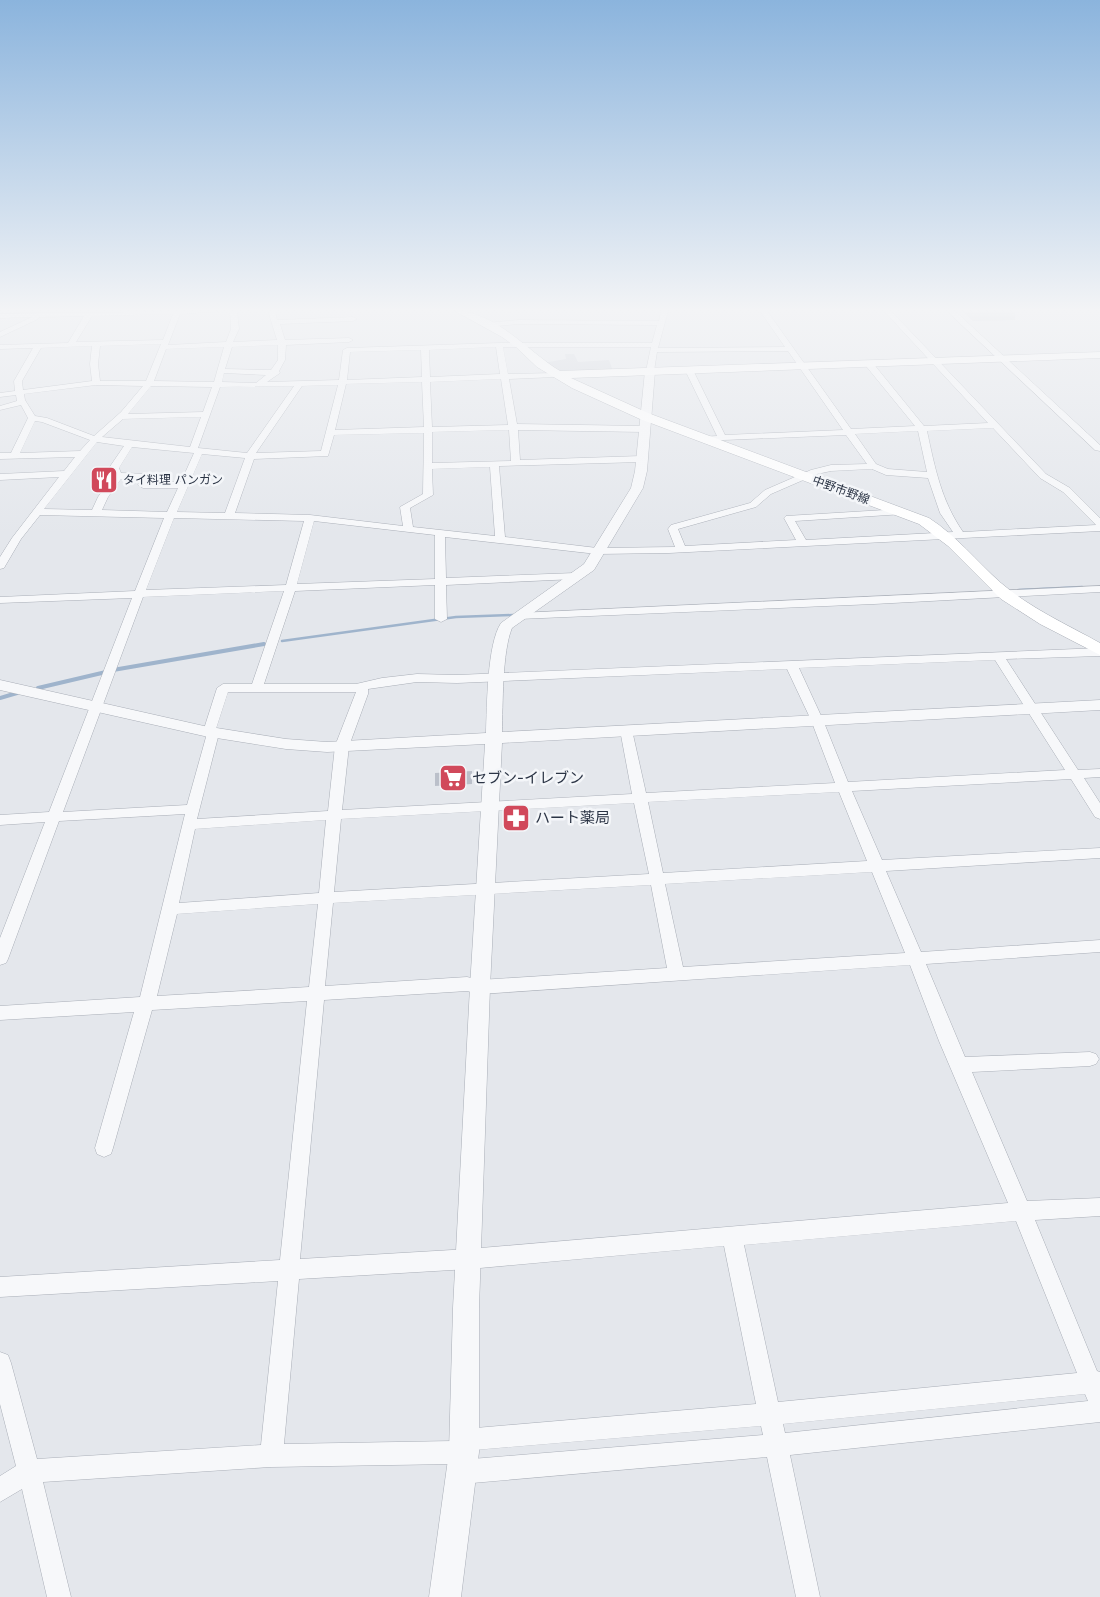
<svg xmlns="http://www.w3.org/2000/svg" width="1100" height="1597" font-family="Inter,'Noto Sans JP',sans-serif">
<rect width="100%" height="100%" fill="#e4e7ec"/>
<path fill="#d2d6de" d="M565,354h9l4,8 31,-2 4,11 -50,2 -20,-10 23,-4z"/>
<g fill="none" stroke-linecap="round" stroke-linejoin="round">
<g stroke="#9fb4cc" stroke-width="2.5">
<path d="M1019,590l63,-3"/>
<path d="M282,641l174,-24 57,-2"/>
</g>
<g stroke="#9fb4cc" stroke-width="4">
<path d="M113,670l151,-26"/>
<path d="M38,688l68,-16"/>
<path d="M0,698l17,-5"/>
</g>
</g>
<g fill="#bbc0ca">
<path d="M962,311h53v9l-42,1z"/>
<path d="M472,771v13l-37,2v-13z"/>
</g>
<g fill="none" stroke-linecap="round" stroke-linejoin="round">
<g stroke="#a9aeb7" stroke-width="1">
<g id="minor">
<path d="M221,311l-41,3 -12,31 58,-3 5,-13 -1,-18h7l2,18 -6,13 44,-2 -9,-29h7l2,9 76,-3 4,2 -4,2 -73,3 5,16 64,-2 4,2 -4,2 -63,3 -1,15 -6,11 1,2 -13,9 72,-2 4,-30 4,-2 152,-5h153l5,-18 -139,-1 -31,3 -4,-2 4,-2 31,-3 141,1 2,-10h7l-10,37 127,-1 -25,-36h7l84,118 64,-3 -49,-60v-4h6l52,64 64,-3 -104,-112h7l155,163 24,14 30,30v13l-431,22 -72,1 -152,-17 1,41 129,-5 5,3 -5,3 -129,6 1,34 -6,3 -6,-3v-34l-140,6 -31,93h92l26,-6 35,-4 40,1 643,-27v8l-94,3 72,111 22,-1v8l-16,1 16,25v16l-5,-2 -24,-38 -219,12 30,69 218,-12v10l-214,13 35,81 179,-12v12l-174,12 39,93 125,-5 6,2 3,5 -3,5 -6,2 -118,6 55,129 73,-3v18l-65,4 62,151 3,1v50l-310,33 30,142h-24l-29,-140 -306,27 -8,-4 -4,-8 4,-8 -182,3 -228,15 28,115h-24l-25,-108 -22,13v-26l16,-10 -16,-62v-52l8,3 3,8 26,96 224,-14 17,-164 -278,16v-20l280,-17 27,-259 -155,9 -39,138 -2,6 -7,3 -7,-3 -2,-6 39,-136 -134,8v-14l140,-9 45,-183 -126,7 -51,138 -2,4 -6,2v-27l45,-116 -45,3v-10l49,-3 83,-214 -132,5v-6l135,-6 29,-73 -124,-3 -19,24 -17,29 -4,1v-12l12,-19 47,-61 -59,3v-6l64,-3 11,-14 -75,2v-6h11l17,-35 -7,-13 -21,5v-4l17,-5 -1,-6 -16,2v-4l15,-2 -1,-10 19,-33 -33,1v-4l68,-2 16,-27 -45,1 -1,2 -38,18v-5l32,-15 -32,1v-4zM173,314l-10,26 -87,2 16,-26zM161,344l-15,37h-46l-2,-17 2,-18zM278,345v15l-7,10 -46,-1 7,-22zM92,346l-2,18 2,17 -69,9 -1,-9 19,-33zM224,347l-10,35 -60,-1 12,-32zM496,347l4,27 -70,3 -1,-27zM503,347h148l-5,24 4,2 4,-2 3,-19 131,-1 55,79 -118,5 -32,-65 -4,-2 -4,2 32,66 -17,1v4l146,-6 21,29 -36,1 -20,5 -46,20 -15,13 -79,22 -3,4 7,18 -78,1 -92,-11 -6,-71 142,-4 5,-3 -5,-3 -121,4 -2,-30 126,2 4,-3 -4,-3 -127,-2 -8,-45 46,-2 4,-2 -4,-2 -47,1zM421,350l1,27 -75,3 3,-28zM224,373l42,2 -10,8 -34,-1zM501,379l7,46 -76,2 -2,-45zM422,382l2,45 -89,3 11,-46zM96,385l47,1 -22,26 -27,24 -47,-18 -12,-2 -10,-16 -1,-6zM338,385l-17,66 -65,2 46,-67zM151,386l61,1 -9,25 -75,2zM294,386l-47,67 -49,-5 22,-61zM201,417l-11,30 -88,-10 21,-18zM35,421l7,1 48,18 -10,11 -60,2zM993,428l47,50 23,14 33,33 -133,7c-22,-32 -28,-64 -36,-101zM509,430l2,31 -79,2v-31zM918,431l9,41 -39,-3 -12,-5 -21,-30zM424,433l-1,61 -23,13 3,19 -93,-11 -75,-2 19,-54 74,-3 6,-21zM97,442l27,4 -15,22 4,8 -15,21 -6,13 -48,-1zM132,447l62,6 -13,29h-32l3,-6 -2,-2 -29,-1 -2,-5zM202,454l43,4 -20,55 -48,-1zM490,467l5,69 -82,-9 -3,-19 23,-13 -1,-26zM872,469l14,6 42,3 12,35 13,19 -147,8 -11,-19 109,-7v-4l-3,-1 -115,7 -2,2 12,22 -111,6 -7,-17 78,-22 15,-13 46,-20 14,-3zM121,479h20l-3,6 5,3h35l-11,24 -65,-2 6,-13zM174,518l130,3 -18,64 -140,5zM314,521l121,14v44l-138,5zM284,591l-32,93h-29l-6,4 -14,44 3,5 -19,68 -124,7 80,-215zM995,660l70,110 -217,12 -25,-62 -24,-52zM787,669l24,51 24,63 -189,10 -14,-63 -6,-4 -6,4 12,64 -290,16 7,-64 19,-52v-5l49,-7 40,1zM228,692h128l-21,54 -7,65 -131,8 21,-82 -3,-5zM839,792l28,69 -204,12 -15,-71zM634,803l15,71 -315,18 7,-73zM326,820l-7,73 -140,10 16,-74zM872,872l33,81 -222,14 -18,-83zM651,885l16,83 -187,12 -13,-3 -142,9 8,-83zM318,904l-9,83 -152,9 20,-82zM910,965l29,76 69,162 -539,46 -169,10 24,-259 143,-9 13,3zM1016,1221l61,152 -299,29 -34,-157zM724,1246l32,158 -292,25 -8,3 -3,9 -169,3 15,-165 170,-10zM1085,1394l3,7 -303,32 -2,-9zM761,1426l2,9 -291,24 3,-9z"/>
<path d="M947,311h8l145,134v6l-5,-1z"/>
<path d="M1100,586v6l-226,12 -355,15 -6,-3 6,-3z"/>
</g>
</g>
<g stroke="#a9aeb7" stroke-width="1">
<path id="tertiary" d="M650,368l5,3 -8,100 -4,17 -49,82 -82,58c-10,24 -9,77 -10,104l598,-32v10l-598,33 -12,244 -11,321v144l-18,145h-32l20,-145 4,-144 17,-321 15,-243 -158,8 -41,-3 -82,-13 -204,-46v-10l204,46 82,13 41,3 159,-9c1,-27 1,-89 15,-110l83,-59 47,-76 4,-17 10,-100z"/>
</g>
<g stroke="#a9aeb7" stroke-width="1">
<path id="secondary" d="M455,311c41,0 73,41 105,60l540,-19v6l-529,20 77,35 281,105c28,18 47,43 72,65 29,25 65,41 99,60v12l-60,-31 -39,-25 -53,-53 -29,-22 -279,-105 -68,-31 -35,-21 -21,-20 -14,-10z"/>
</g>
<use href="#minor" fill="#f7f8fa" fill-rule="evenodd"/>
<use href="#tertiary" fill="#f7f8fa" fill-rule="evenodd"/>
<use href="#secondary" fill="#fff" fill-rule="evenodd"/>
</g>
<linearGradient id="sky" x2="0" y2="1"><stop stop-color="#8bb4dd"/><stop offset="0.58" stop-color="#f3f4f6"/><stop offset="1" stop-color="#f3f4f6" stop-opacity="0"/></linearGradient>
<rect width="1100" height="535" fill="url(#sky)"/>
<defs>
<g id="restaurant-square" transform="scale(1.4375)"><rect x="-9" y="-9" width="18" height="18" rx="4" fill="#d1495b" stroke="#f4f6f9"/><path d="M-5-6h1v4h1v-4h1v4h1v-4h1v5L-1.5 .5V6h-2V.5L-5-1ZM5-6V6H3V1.5H1.5Q1.5-4 5-6Z" fill="#fff"/></g>
<g id="supermarket-square" transform="scale(1.4375)"><rect x="-9" y="-9" width="18" height="18" rx="4" fill="#d1495b" stroke="#f4f6f9"/><path d="M-6-5.5h2.5l.6 2H6L4.5 2H-2.5L-4.4-4H-6ZM-1.5 3.2a1.3 1.3 0 1 0 .1 0ZM3 3.2a1.3 1.3 0 1 0 .1 0Z" fill="#fff"/></g>
<g id="pharmacy-square" transform="scale(1.4375)"><rect x="-9" y="-9" width="18" height="18" rx="4" fill="#d1495b" stroke="#f4f6f9"/><path d="M-2-6h4v4h4v4h-4v4h-4v-4h-4v-4h4Z" fill="#fff"/></g>
</defs>
<g fill-rule="evenodd">
<use href="#restaurant-square" x="104" y="480"/>
<use href="#supermarket-square" x="453" y="778"/>
<use href="#pharmacy-square" x="516" y="818"/>
</g>
<g text-anchor="middle" stroke-width="5" stroke-linejoin="round" paint-order="stroke">
<g font-size="12" fill="#2b3445" stroke="#f4f6f9" text-anchor="start">
<text x="123" y="484">タイ料理 パンガン</text>
</g>
<g font-size="12" fill="#2b3445" stroke="#f4f6f9">
<text transform="translate(841 490) rotate(20)" y="4">中野市野線</text>
</g>
<g font-size="15" fill="#2b3445" stroke="#f4f6f9" text-anchor="start">
<text x="472" y="783">セブン-イレブン</text>
<text x="535" y="823">ハート薬局</text>
</g>
</g>
</svg>
